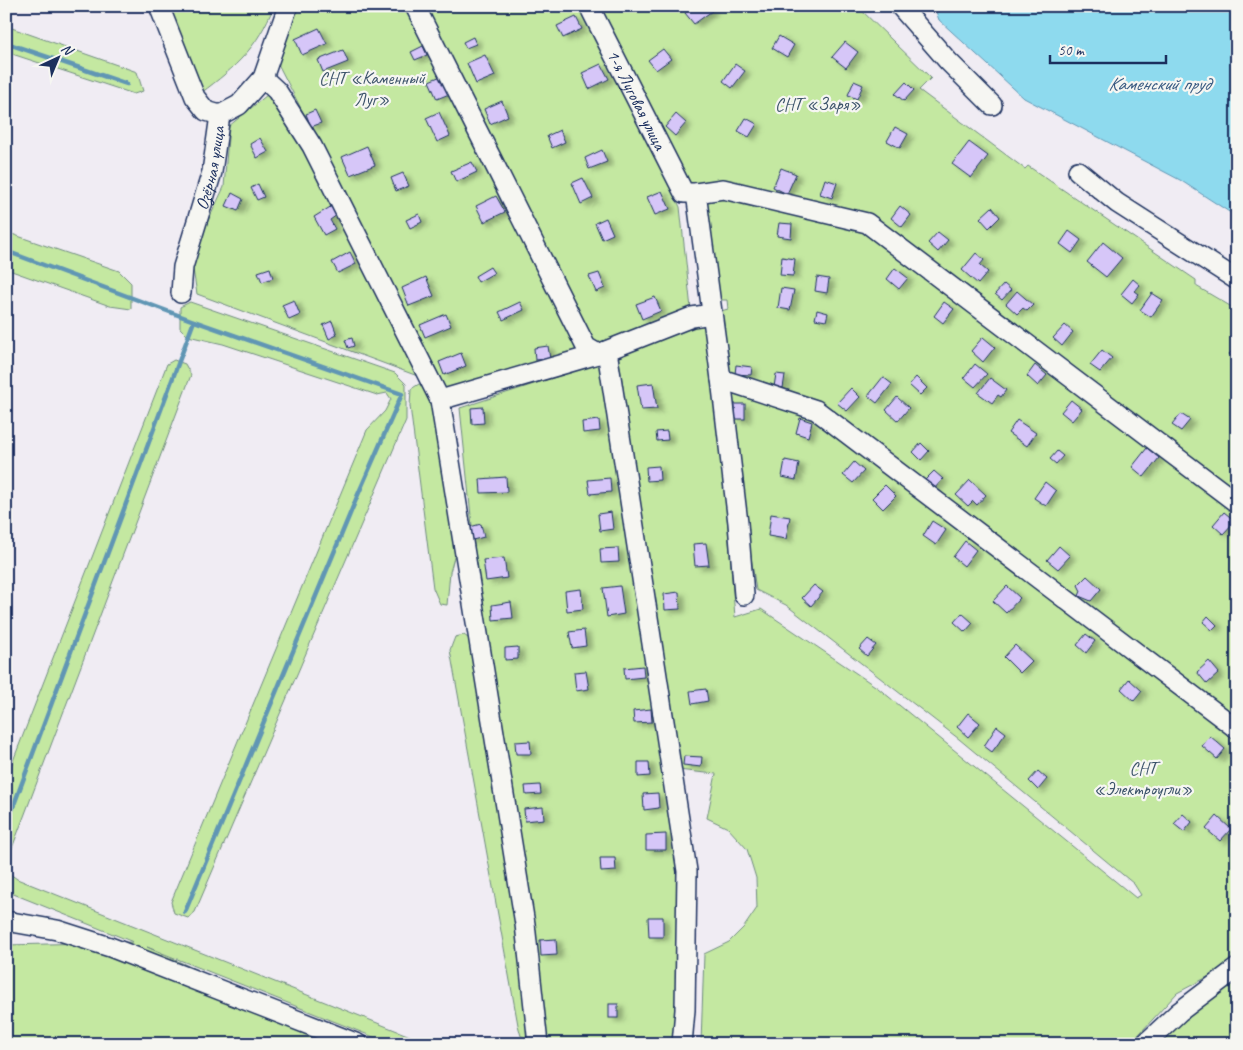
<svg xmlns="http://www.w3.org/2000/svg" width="1243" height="1050" font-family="Caveat,sans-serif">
<defs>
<filter id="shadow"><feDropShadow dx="5.5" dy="3" stdDeviation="2.5" flood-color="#0004"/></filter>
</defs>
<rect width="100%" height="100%" fill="#f0ecf3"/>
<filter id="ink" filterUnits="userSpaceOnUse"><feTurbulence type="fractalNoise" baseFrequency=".02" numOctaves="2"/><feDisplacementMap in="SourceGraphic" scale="10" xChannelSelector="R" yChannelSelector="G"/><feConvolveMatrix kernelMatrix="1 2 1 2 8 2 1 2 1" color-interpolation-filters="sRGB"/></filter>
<g filter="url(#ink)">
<g fill="#c4e8a1" stroke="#708c80">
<path d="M170,6h104c-17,42 -37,60 -73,87z"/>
<path d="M299,6h113l169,345 -137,44 -16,-41 -150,-290z"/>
<path d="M422,6h161l97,201 11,102 -89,36 -9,-1z"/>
<path d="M600,6h257l74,72 -12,12 106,79 3,-3 168,114v6l41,24v182l-170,-129 -198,-145 -180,-29z"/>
<path d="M6,26l131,46 6,19 -9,3 -128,-42z"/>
<path d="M267,95l32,49h4l120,234 -226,-84 -6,-37 33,-70 5,-61z"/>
<path d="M719,196l147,33 371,283v209l-412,-314 -100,-34 -4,-62 7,-2 -1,-9h-9l-11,-101z"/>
<path d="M6,232l113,39 12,12v26l-21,-3 -104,-37z"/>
<path d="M190,302l205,71 11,11v36l-211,492 -7,6 -14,-5 -3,-11 196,-472 18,-19 6,-12 -4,-6 -10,2 -154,-51 -35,-8 -8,-8v-21z"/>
<path d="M708,320l9,68 18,229 26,-8 117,79 258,210 5,-3 -7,-11 -175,-145 -173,-134 -30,-15 -23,-154 -4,-46 88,28 420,322v217l-20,15 -40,21 -47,51h-429l3,-90 25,-12 15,-15 13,-19 -1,-30 -9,-29 -19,-21 -21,-10 9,-44 -39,-4 -59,-417z"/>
<path d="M174,360l11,4 6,11 -185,489v-85l161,-415z"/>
<path d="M602,362l77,510 -2,172h-132l-69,-479 -16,-157z"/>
<path d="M419,384l4,1 16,29 17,136 -6,22 -3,33 -7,-1 -7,-16 -23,-182 1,-17z"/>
<path d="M464,635l8,6 41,256 17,132 -4,9 -5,-2 -3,-11 -68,-375 5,-13z"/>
<path d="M6,871l11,8 413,165h-39l-244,-97 211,97h-352v-99l127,-3 -127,-51z"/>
<path d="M1237,978v66h-79l14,-15z"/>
</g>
<path fill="#8edaee" stroke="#6096b4" d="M934,6h303v211l-57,-37 -156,-82 -85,-78z"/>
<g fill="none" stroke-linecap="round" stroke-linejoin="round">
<g stroke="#6096b4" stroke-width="4.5">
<path d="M6,43l121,41"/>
<path d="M6,251l188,70 208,73 -45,103 -172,415"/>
<path d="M6,826l188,-505"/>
</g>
</g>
<g fill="#d6c6f8" stroke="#1b2f5e" filter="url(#shadow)">
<path d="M694,6h15l3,5 -18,13 -9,-11z"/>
<path d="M576,17l6,12 -19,9 -6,-12z"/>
<path d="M319,28l8,16 -25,11 -7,-16z"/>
<path d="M779,36l15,9 -7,12 -15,-9z"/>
<path d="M473,37l3,7 -10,4 -3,-6z"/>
<path d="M845,42l13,10 -12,16 -14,-11z"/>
<path d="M423,46l4,9 -12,5 -4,-8z"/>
<path d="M663,49l8,10 -15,11 -8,-10z"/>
<path d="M343,50l5,12 -25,10 -5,-12z"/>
<path d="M485,55l10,21 -19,8 -9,-21z"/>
<path d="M601,64l8,15 -20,10 -7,-16z"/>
<path d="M735,64l10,7 -13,17 -9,-7z"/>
<path d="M441,76l8,18 -12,5 -8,-18z"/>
<path d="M854,81l9,4 -6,14 -9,-4z"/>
<path d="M906,82l8,8 -10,11 -9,-7z"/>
<path d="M502,101l6,15 -18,8 -6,-15z"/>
<path d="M315,110l6,13 -10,4 -5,-13z"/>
<path d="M439,112l11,24 -13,6 -11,-24z"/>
<path d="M676,114l10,9 -11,13 -10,-9z"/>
<path d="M746,118l11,6 -8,13 -11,-6z"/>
<path d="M895,127l13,7 -8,14 -13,-7z"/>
<path d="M560,130l5,12 -13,6 -5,-12z"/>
<path d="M260,138l8,14 -11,6 -7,-14z"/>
<path d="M969,142l19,14 -17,22 -19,-14z"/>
<path d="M367,146l8,19 -25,10 -8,-18z"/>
<path d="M602,150l5,12 -18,7 -4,-11z"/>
<path d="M472,162l5,10 -21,10 -5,-11z"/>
<path d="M781,168l15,6 -9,20 -14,-7z"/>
<path d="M403,173l6,13 -13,5 -5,-13z"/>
<path d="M583,178l10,20 -12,6 -9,-21z"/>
<path d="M825,179l12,4 -5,15 -12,-4z"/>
<path d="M258,184l6,13 -7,3 -6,-12z"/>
<path d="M662,191l8,18 -15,6 -8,-18z"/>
<path d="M232,193l11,6 -5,12 -12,-5z"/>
<path d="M496,196l9,16 -21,10 -8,-16z"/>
<path d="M332,206l5,9 -7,5 5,9 -11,6 -10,-18z"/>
<path d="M900,206l11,9 -9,12 -11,-9z"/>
<path d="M992,207l8,10 -11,11 -9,-10z"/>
<path d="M419,214l3,8 -12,6 -4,-8z"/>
<path d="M606,218l7,16 -11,5 -7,-16z"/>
<path d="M779,223l13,1 -1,14 -14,-2z"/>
<path d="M1069,231l12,9 -9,13 -12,-9z"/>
<path d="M938,232l10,8 -10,12 -10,-9z"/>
<path d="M1103,242l19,16 -16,19 -19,-15z"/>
<path d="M350,252l6,12 -18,9 -6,-11z"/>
<path d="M976,253l8,7 -4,5 8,7 -10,12 -16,-14z"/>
<path d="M782,257l13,2 -2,17 -13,-1z"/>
<path d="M490,267l4,6 -16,9 -3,-6z"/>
<path d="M270,268l3,10 -11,4 -4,-10z"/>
<path d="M895,268l13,10 -9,11 -12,-10z"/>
<path d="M599,273l6,15 -9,4 -7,-16z"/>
<path d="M426,277l8,19 -25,10 -7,-18z"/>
<path d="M817,277l12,2 -2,14 -12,-2z"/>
<path d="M1133,279l7,6 -5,6 4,3 -7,9 -11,-9z"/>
<path d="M1004,284l7,6 -9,10 -7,-6z"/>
<path d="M781,288l13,2 -4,20 -12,-2z"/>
<path d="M1017,291l16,14 -6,6 -4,-3 -6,6 -11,-10z"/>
<path d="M1152,293l11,7 -12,17 -11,-7z"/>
<path d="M655,297l6,14 -19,8 -6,-15z"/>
<path d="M294,300l6,15 -11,5 -7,-15z"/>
<path d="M520,302l4,8 -21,10 -4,-8z"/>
<path d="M944,302l10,7 -11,14 -9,-7z"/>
<path d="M817,310l11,3 -2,8 -11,-2z"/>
<path d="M446,314l5,12 -26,11 -5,-12z"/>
<path d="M332,321l5,14 -8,4 -6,-14z"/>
<path d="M1065,325l8,7 -11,14 -9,-8z"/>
<path d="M983,337l12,10 -12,15 -12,-11z"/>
<path d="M352,338l2,8 -6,2 -3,-8z"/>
<path d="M548,346l2,13 -15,1 -1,-12z"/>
<path d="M1237,346v15l-8,-7z"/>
<path d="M1102,350l10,8 -12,14 -10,-7z"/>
<path d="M461,353l5,13 -22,9 -5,-13z"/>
<path d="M975,364l12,10 -12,13 -11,-9z"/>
<path d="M736,365l16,2 -1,8 -16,-1z"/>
<path d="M1035,365l12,10 -9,11 -11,-10z"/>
<path d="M776,374l9,1 -2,13 -9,-1z"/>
<path d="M883,377l9,7 -15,19 -9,-7z"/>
<path d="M916,377l11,11 -7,7 -11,-10z"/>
<path d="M990,378l16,12 -5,7 -3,-2 -6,8 -14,-10z"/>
<path d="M653,383l4,26 -16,1 -4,-25z"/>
<path d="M851,388l9,9 -13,14 -10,-8z"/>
<path d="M897,397l12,11 -11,13 -12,-11z"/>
<path d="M1071,400l11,9 -10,12 -11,-9z"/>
<rect x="735" y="404" width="10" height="15"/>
<path d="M483,407l1,16 -12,1 -1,-16z"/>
<path d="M1181,414l9,6 -9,11 -9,-6z"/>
<path d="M800,418l12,4 -4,15 -12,-4z"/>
<path d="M599,420l1,11 -17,2 -1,-11z"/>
<path d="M1017,420l19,13 -9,13 -19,-13z"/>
<path d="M667,431l1,9 -11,1 -1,-9z"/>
<path d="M921,443l8,8 -8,9 -8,-8z"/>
<path d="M1147,448l12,10 -15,19 -12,-10z"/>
<path d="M1057,451l6,5 -7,8 -6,-5z"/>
<path d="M785,460l14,3 -3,17 -14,-3z"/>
<path d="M854,462l10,9 -11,12 -10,-8z"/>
<path d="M659,466l1,14 -13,1 -1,-14z"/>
<path d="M934,471l9,8 -10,11 -9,-9z"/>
<path d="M506,477l1,15 -26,1 -1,-14z"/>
<path d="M610,478l1,14 -21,2 -2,-14z"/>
<path d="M970,480l16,15 -9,10 -4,-4 -5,5 -12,-11z"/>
<path d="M1045,482l11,9 -10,15 -12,-8z"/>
<path d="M885,485l11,11 -13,13 -11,-11z"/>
<path d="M611,512l2,17 -13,2 -2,-17z"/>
<path d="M1224,512l11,9 -12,13 -10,-9z"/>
<path d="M771,514l19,3 -4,22 -18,-3z"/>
<path d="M932,521l14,9 -10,15 -13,-9z"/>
<path d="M481,524l3,13 -15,4 -3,-13z"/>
<path d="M965,541l11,9 -12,16 -11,-9z"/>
<path d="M706,543l3,22 -14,1 -2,-22z"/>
<path d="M1059,546l11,10 -12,13 -11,-9z"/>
<path d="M618,548l1,14 -18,1 -1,-14z"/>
<path d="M504,558l3,20 -21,3 -3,-21z"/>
<path d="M1087,576l14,13 -10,12 -12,-5 2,-5 -3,-6z"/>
<path d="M814,585l9,7 -12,14 -9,-8z"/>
<path d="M620,586l4,28 -17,3 -4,-29z"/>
<path d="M1007,586l13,12 -14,15 -13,-12z"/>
<path d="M581,589l2,20 -16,2 -2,-20z"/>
<path d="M679,592l1,17 -15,1 -1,-16z"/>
<path d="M511,602l2,16 -20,2 -1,-15z"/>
<path d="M962,613l11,10 -8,9 -11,-10z"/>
<path d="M1208,616l9,9 -5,5 -9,-8z"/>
<path d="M584,630l2,16 -14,2 -3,-16z"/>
<path d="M1086,634l9,7 -9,12 -9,-8z"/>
<path d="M868,639l8,6 -9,11 -8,-7z"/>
<path d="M1015,645l17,16 -12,12 -16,-16z"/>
<path d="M518,647v12l-13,1v-12z"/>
<path d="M1209,661l10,12 -12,11 -10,-12z"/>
<path d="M643,666l1,11 -19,2 -1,-11z"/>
<path d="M586,671l3,18 -13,2 -2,-19z"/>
<path d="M1129,679l13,12 -8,10 -13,-12z"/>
<path d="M706,689l2,12 -16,3 -2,-13z"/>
<path d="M651,709l1,13 -18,1 -1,-12z"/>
<path d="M968,713l12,10 -12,14 -11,-10z"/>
<path d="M997,726l9,7 -14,19 -8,-6z"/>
<path d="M1210,736l15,13 -8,10 -15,-13z"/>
<path d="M530,741l1,13h-15l-1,-12z"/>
<path d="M684,756l18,1 -1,10 -18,-2z"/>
<path d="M638,762h11l1,14 -12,1z"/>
<path d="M1038,771l9,8 -9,11 -9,-9z"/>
<path d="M540,785l1,9 -15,1 -1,-9z"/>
<path d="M658,793l1,15 -15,2 -1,-16z"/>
<path d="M543,807l1,12 -19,2 -1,-12z"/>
<path d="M1183,814l9,8 -8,10 -10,-8z"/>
<path d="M1217,816l14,13 -11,12 -14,-12z"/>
<path d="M666,834v16h-20v-15z"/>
<path d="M600,858h15l1,13 -15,1z"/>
<path d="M648,917h15v20h-14z"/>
<path d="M556,939l1,16 -16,1 -1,-16z"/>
<rect x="609" y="1004" width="9" height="14"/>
</g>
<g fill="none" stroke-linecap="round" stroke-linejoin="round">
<g stroke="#1b2f5e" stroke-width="22">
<g id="street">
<path d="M159,6l36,91 11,14 14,4"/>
<path d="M415,6l171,341 12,7 94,-37 20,-3"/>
<path id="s1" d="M589,6l95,187h12l27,-4 144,34 370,280"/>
<path d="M900,6l48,55 44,44"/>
<path d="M263,78l14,13 35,55 128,254 85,524 13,120"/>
<path d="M220,115l19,-10 24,-27 25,-72"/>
<path d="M1078,171l39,32 120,77"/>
<path d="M696,193l25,186 95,31 421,319"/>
<path id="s2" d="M181,293l2,-26 29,-95 8,-57"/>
<path d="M607,351l80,520 -2,139 -3,34"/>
<path d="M721,379l17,144 6,72"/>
<path d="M440,400l158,-46"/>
<path d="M6,921l51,9 53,17 248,97"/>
<path d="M1145,1044l34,-32 58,-44"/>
</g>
</g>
<use href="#street" stroke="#f6f6f2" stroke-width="19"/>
</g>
</g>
<g text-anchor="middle" stroke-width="4.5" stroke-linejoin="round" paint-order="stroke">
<g font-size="18" fill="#3d546b" stroke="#f6f6f2">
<text x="372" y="84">СНТ «Каменный<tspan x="372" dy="21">Луг»</tspan></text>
<text x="818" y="110">СНТ «Заря»</text>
<text x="1143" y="774">СНТ<tspan x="1143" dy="21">«Электроугли»</tspan></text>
</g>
<g font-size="18" fill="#1b2f5e" stroke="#f6f6f2">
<text dy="6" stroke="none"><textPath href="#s1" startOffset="105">1-я Луговая улица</textPath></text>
<text dy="6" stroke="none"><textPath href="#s2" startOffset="129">Озёрная улица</textPath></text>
</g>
<g font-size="19" font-style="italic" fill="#385a82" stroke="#f6f6f2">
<text x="1159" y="90">Каменский пруд</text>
</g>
</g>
<rect width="1243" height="1050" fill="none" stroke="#f6f6f2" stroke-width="25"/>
<rect x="12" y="12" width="1218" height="1025" fill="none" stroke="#1b2f5e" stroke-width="2" filter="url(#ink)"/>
<g transform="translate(58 58) rotate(44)" stroke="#f6f6f2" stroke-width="4" paint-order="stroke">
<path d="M0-4L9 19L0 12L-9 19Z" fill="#1b2f5e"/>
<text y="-8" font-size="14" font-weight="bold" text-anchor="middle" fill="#1b2f5e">N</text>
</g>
<path d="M1050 55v8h116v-8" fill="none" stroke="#1b2f5e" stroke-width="2.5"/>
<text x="1058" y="55" font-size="15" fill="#1b2f5e" stroke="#f6f6f2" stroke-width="4" paint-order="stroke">50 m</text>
</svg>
